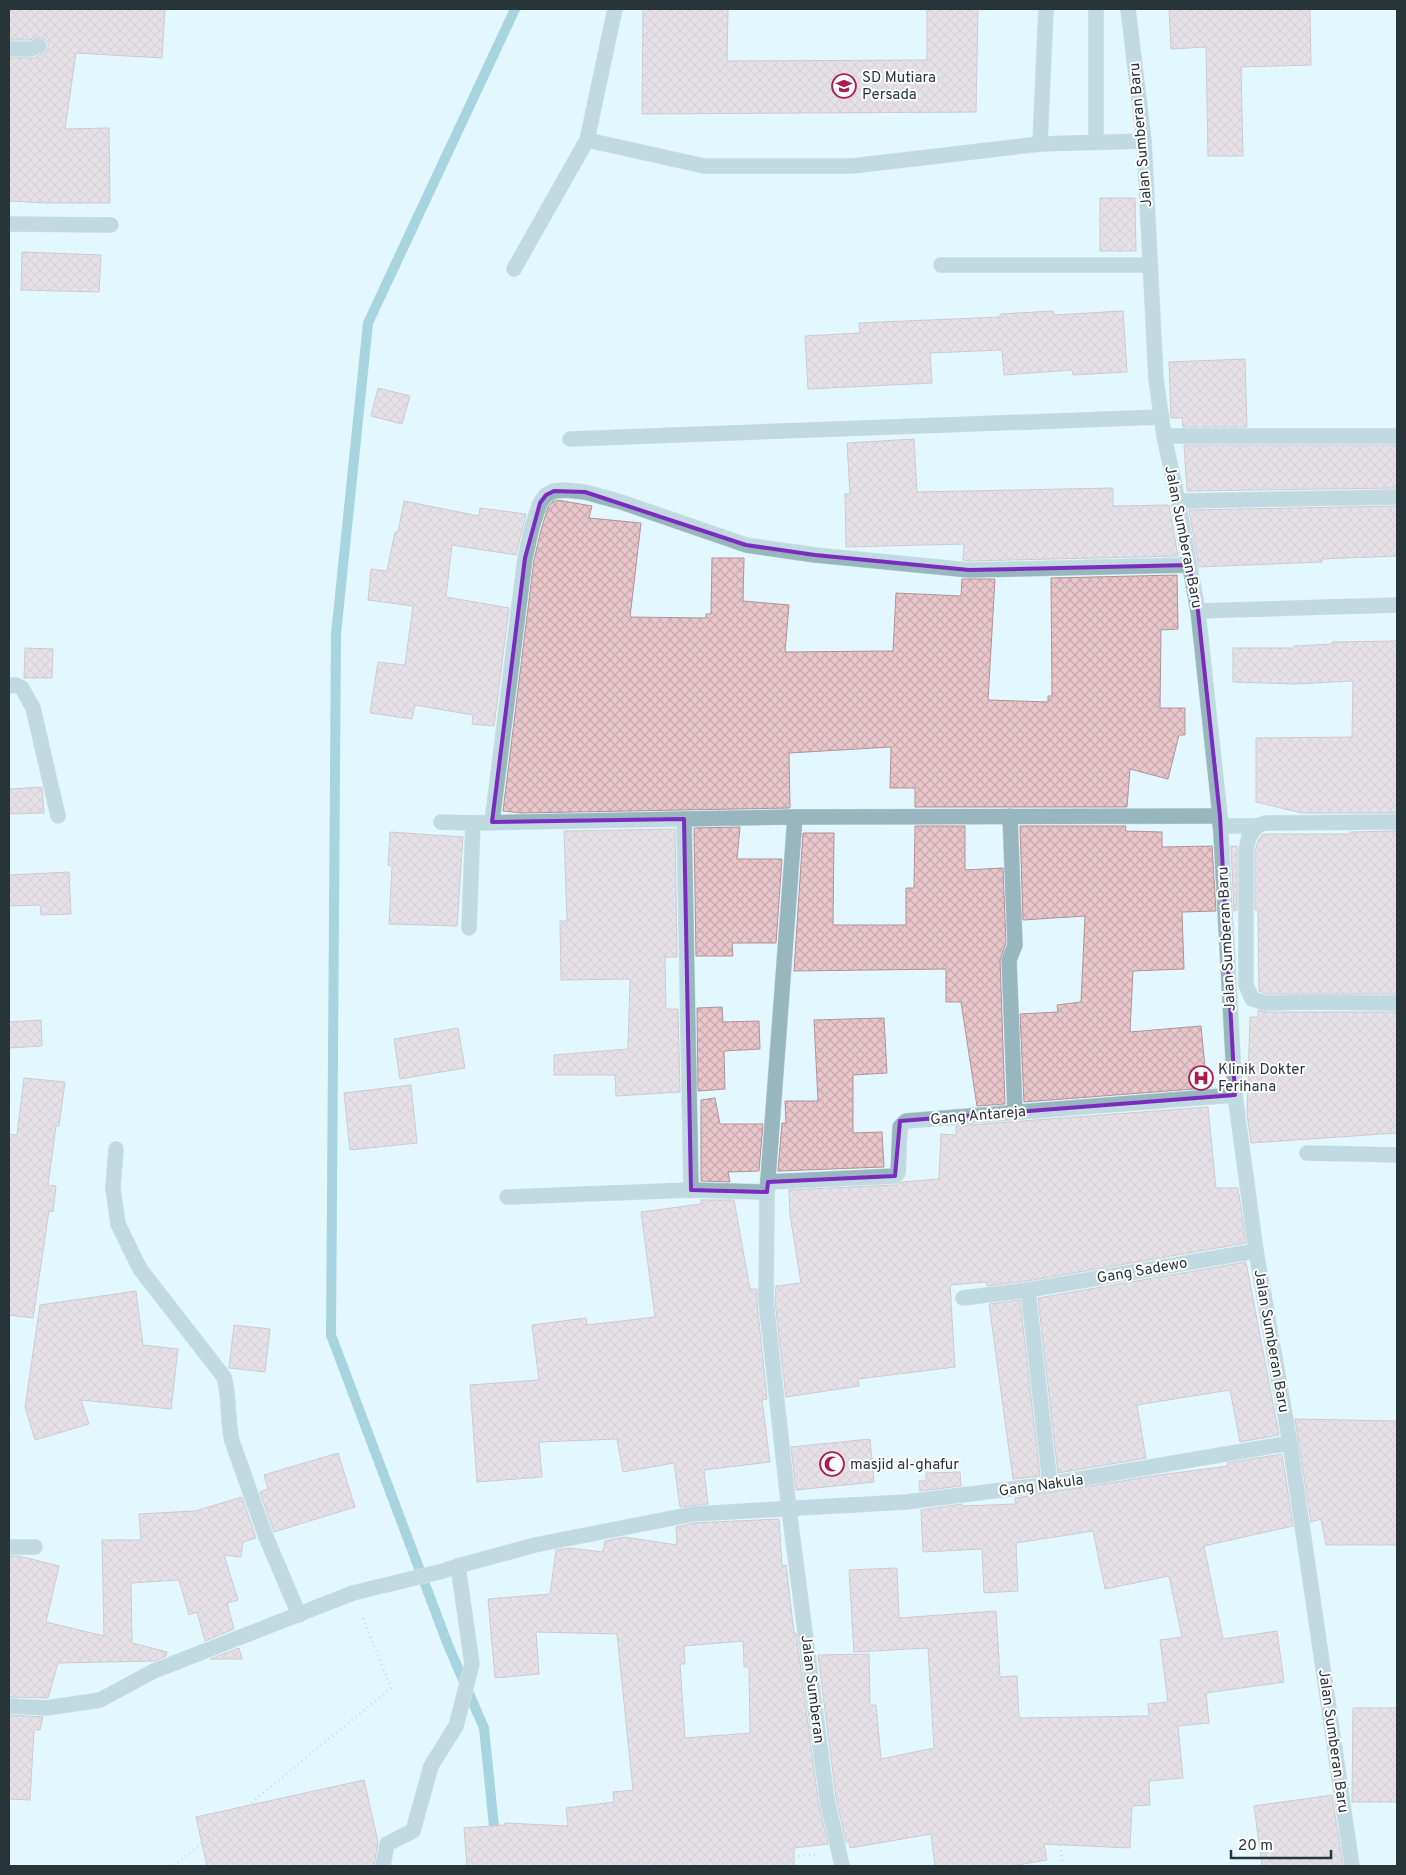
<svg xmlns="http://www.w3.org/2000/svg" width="1406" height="1875" font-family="Overpass,sans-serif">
<defs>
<pattern id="building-cross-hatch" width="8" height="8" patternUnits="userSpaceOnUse" patternTransform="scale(1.25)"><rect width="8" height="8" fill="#e8c6cb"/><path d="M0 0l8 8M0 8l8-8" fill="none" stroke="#c7abaf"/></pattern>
</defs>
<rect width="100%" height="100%" fill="#e3f8fe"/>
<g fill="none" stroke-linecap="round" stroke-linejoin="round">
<path stroke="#5fa8ba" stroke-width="10" d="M498,1866l-14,-138 -36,-83 -117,-310 5,-701 32,-311 147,-314"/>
</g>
<g fill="url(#building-cross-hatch)" stroke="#b39298" fill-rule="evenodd">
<path d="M9,9h156l-3,49 -86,-5 -11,76 44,-1 1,75h-63l-38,-2v-143h25l12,-6 2,-5v-5l-7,-5 -12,3h-20z"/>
<path d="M643,9h85l-1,52 200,-1v-51h51l-2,103 -334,2z"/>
<path d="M1169,9h141l1,56 -70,2 2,89h-35l-2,-109 -35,2z"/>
<path d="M1100,198h35l1,53h-36z"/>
<path d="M22,252l79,3 -2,37 -78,-2z"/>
<path d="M1053,311l1,4 69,-4 4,61 -54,3 -1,-5 -68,5 -2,-25 -72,3 2,30 -124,6 -3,-53 55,-3 -1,-10 141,-6v-3z"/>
<path d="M1245,359l2,68h-64l-1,-9h-11l-2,-56z"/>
<path d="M378,388l32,8 -8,28 -31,-8z"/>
<path d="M914,439l3,53 196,-4v18l56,-1 9,51 -209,5 -6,-1 1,-16 -118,3 -1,-53h5l-3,-51z"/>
<path d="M1184,445h213v43l-210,3z"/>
<path d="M557,500l35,6 -3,12 52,5 -11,94 76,1v-4h5l1,-56h32l-1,43 46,4 -4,47 108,-1 3,-58 65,3 1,-17h33l-7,121 60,2v-6h4l-1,-118 126,-3 1,54 -17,1 -1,78h25v27h-6l-11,44 -38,-10 -3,38h-212v-19h-25l1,-41 -102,6 1,55 -269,5 -18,-2 31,-251 7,-30 7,-23 4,-5z"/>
<path d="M404,501l75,15 1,-8 46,6 -10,41 -64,-10 -6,52 63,11 -15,118 -22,-2 1,-9 -58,-10 -3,14 -42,-6 8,-51 27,3 8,-59 -45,-6 3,-31 16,2 8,-39h3z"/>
<path d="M1397,506v50l-75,3v3l-123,5 -10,-57z"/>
<path d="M1397,641v172h-95l-46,-11v-64l96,-1 1,-56 -58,3 -62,-2v-34h61v-2l38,-2v-2z"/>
<path d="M25,648l28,1 -1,29h-28z"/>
<path d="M42,787l2,26 -35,1v-25z"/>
<path d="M915,826h50v44l38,-2 3,75 -6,17 5,144 -28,2 -16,-104h-15v-33l-152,2 9,-138h31l-1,92h73v-37h8z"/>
<path d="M1020,826h106l-1,5 37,1v15l50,-1 4,65 -34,1 2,57 -51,2 -3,61 71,-6 6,62 -183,14 -4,-88 38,-2 -1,-7 24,-3 4,-86 -62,4z"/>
<path d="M740,827l-3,32h45l-6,84h-44l1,13h-37l-2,-128z"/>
<path d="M675,829l2,128h-12l1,52h12l2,83 -64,4 -1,-21h-61v-20l74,-6 2,-70 -69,1 -1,-59h7l-3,-90z"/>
<path d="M1397,831v163h-130l-8,-3 -1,-81h-3v-59l3,-10 5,-7h87v-2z"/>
<path d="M390,832l73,5 -6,89 -68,-2 3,-58 -4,-1z"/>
<path d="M1231,846h6v64l-3,1z"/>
<path d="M69,872l2,42 -30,1 -1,-10 -31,1v-31z"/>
<path d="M722,1007l1,15 36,-1 1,28 -36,2 1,38 -27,2 -1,-83z"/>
<path d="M1258,1010l8,2h131v121l-146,10 -4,-29 3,-97h8z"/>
<path d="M884,1018l3,55 -34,2v58l29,-1 2,35 -106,4 4,-48h4l-1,-22h33l-4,-81z"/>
<path d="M41,1020l1,26 -33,2v-26z"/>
<path d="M458,1028l7,40 -65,11 -6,-40z"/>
<path d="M24,1078l41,4 -6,44h-3l-8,59 8,1 -3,26 -4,-1 -16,107 -24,-3v-181l8,1z"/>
<path d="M411,1085l6,58 -67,7 -6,-57z"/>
<path d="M715,1098l5,26h43l-4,47 -31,1 2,10 -29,-1v-81z"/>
<path d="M1208,1107l8,81h22l8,55 -219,38 -40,5 -1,-4 -36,3 5,82 -97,12 1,7 -73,11 -11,-96 1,-15 25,-3 -11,-68 -1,-25 106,-5 7,-3 37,-3 2,-45 15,1v-9z"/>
<path d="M701,1200h33l16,89h7v13l10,97 -5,1 8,62 -66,8 4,34 -28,3 -6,-44 -51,9 -6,-33 -78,3 3,35 -65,5 -7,-97 69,-5 -7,-55 54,-7 1,7 68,-8 -14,-105 60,-8z"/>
<path d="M1246,1262l33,173 -39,7 -10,-52 -93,15 9,53 -88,15 -20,-175z"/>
<path d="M136,1291l7,54 35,4 -7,60 -90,-9 8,24 -54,16 -10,-33 15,-102z"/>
<path d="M1020,1300l20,176 -27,3 -24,-175z"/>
<path d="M234,1325l36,4 -5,43 -36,-4z"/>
<path d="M1295,1419l102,2v124h-71l-5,-26 -10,3z"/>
<path d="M870,1439l4,43 -78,8 -5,-43z"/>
<path d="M338,1453l17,54 -81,25 -14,-40 8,-3 -4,-14z"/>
<path d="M1282,1454l11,72 -89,20 19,93 54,-8 7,51 -78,11 3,30 -31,3 5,52 -34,3 1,24 -18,1 -2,42 -86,-4 3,16 -35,6h-77l-4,-32 -81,14 -1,-6h-3l-10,-45 -18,-142 51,-1 1,51h6l5,54 53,-11 -6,-100 -74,4 -5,-82 48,-2 2,50 97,-7 4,66 17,-1 2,42 130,-2 -1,-12 20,-2 -8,-62 22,-3 -13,-61 -64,13 -12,-58 -77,12 2,48 -34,2 -2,-44 -59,3 -2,-42 41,-6v2l54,-2 -1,-6 144,-23 69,-9 -1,-3z"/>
<path d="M960,1472l1,14 -41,5 -1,-10h7v-8z"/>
<path d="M242,1497l14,41 -13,4 -2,15 -17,-2 14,45 -11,3 7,26 -29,12 -8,-29 -8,3 -10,-35 -48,3 1,60 35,9 -1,4 -11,5 -97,2 -10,35 -39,-1v-141h10l40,10 -13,56 58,14 -2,-96h39l-2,-26 56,-3z"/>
<path d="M779,1519l3,47 4,-1 8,68h2l22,167 10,44 -34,4v18h-327l-3,-38 41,-3v-2l63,3 -2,-18 48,-6 -1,-10 20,-2 -16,-156 -81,-2 3,42 -44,4 -7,-79 62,-5 6,-44 14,-2 33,4 2,-11 19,-4 53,8 -1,-18 18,-4zM743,1641l1,26h5l1,66 -65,5 -5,-74h5l-1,-18z"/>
<path d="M239,1648l3,11h-32z"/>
<path d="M1353,1708h44v94h-45z"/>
<path d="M9,1715l34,2 -3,13h-6l-4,70 -21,-1z"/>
<path d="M364,1780l14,62 -4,24h-167l-11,-49z"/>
<path d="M1332,1795l11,71h-81l-8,-60z"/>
</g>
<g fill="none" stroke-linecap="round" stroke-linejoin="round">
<g stroke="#c1d5db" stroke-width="16">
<g id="minor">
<path d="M1128,9l16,132 12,238 8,57 14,65 20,110 22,205 15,279 21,156 34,192 62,423"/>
<path d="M9,49h22l8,-3"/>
<path d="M587,140l117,26h148l188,-22 104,-3"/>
<path d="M1096,142v-133"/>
<path d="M1040,144l6,-135"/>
<path d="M9,224l102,1"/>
<path d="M941,265h209"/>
<path d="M514,269l73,-129 28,-131"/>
<path d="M1164,436h233"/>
<path d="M570,439l592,-22"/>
<path d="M1178,501l219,-4"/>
<path d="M1198,611l199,-6"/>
<path d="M9,686l6,-1 7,3 11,20 25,108"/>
<path d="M1010,816l5,129 -6,15 6,152"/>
<path d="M684,819l7,371"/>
<path d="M441,822l32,1 322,-6"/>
<path d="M492,822l33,-264 7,-31 8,-24 6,-8 8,-4 11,-1 20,2 36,10 125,43 69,10 154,15 220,-5"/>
<path d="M1220,826h37l8,-3 132,-1"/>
<path d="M1257,826l-8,11 -3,13v135l6,14 14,4 37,-1 94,1"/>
<path d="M469,928l4,-105"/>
<path d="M116,1149l-3,39 5,36 22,45 84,108c6,21 3,43 8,64l34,96 33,78"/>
<path d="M1307,1153l90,2"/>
<path d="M768,1182l127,-6 3,-3 2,-46 6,-6 329,-26"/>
<path d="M507,1197l184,-7 76,2"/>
<path d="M1028,1290l22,194"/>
<path d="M963,1298l65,-8 228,-39"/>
<path d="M9,1547h26"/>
<path d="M9,1706l38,2 53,-8 54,-29 199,-78 90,-22 15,-5 77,-21 158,-31 213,-12 144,-18 240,-41"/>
<path d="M383,1866l4,-22 26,-13 18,-65 25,-40 16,-62 -14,-98"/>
<path d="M842,1866l-15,-67 -38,-289 -23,-209 1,-109 28,-375 425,-1"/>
</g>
</g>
<g stroke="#aabdc3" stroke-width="3" stroke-dasharray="1 4" stroke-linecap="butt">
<path d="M1048,1761l15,105"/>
<path d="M614,1864l201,-9"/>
<path d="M174,1866l217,-178 -29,-72"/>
</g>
<use href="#minor" stroke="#98b6be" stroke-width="15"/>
</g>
<path d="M0 0H1406V1875H0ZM554,491l31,1 161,53 69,10 154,15 220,-5 9,46 22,205 15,279 -335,26 -5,55 -127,6 -1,10 -76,-2 -7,-371 -192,3 33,-264 15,-55 6,-8z" fill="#e3f8fe" fill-opacity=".55" fill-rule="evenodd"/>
<path fill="none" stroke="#7b2cbf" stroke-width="4" stroke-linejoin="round" d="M554,491l31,1 161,53 69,10 154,15 220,-5 9,46 22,205 15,279 -335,26 -5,55 -127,6 -1,10 -76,-2 -7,-371 -192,3 33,-264 15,-55 6,-8z"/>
<defs>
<g id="school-ring" transform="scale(1.25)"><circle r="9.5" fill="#fff" stroke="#ac1a4e" stroke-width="1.5"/><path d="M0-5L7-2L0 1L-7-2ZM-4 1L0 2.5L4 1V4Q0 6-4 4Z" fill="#ac1a4e"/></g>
<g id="hospital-ring" transform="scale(1.25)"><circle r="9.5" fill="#fff" stroke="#ac1a4e" stroke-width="1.5"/><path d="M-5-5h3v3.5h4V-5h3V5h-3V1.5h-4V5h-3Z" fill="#ac1a4e"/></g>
<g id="mosque-ring" transform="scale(1.25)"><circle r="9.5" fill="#fff" stroke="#ac1a4e" stroke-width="1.5"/><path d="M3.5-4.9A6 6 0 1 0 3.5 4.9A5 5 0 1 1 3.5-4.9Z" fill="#ac1a4e"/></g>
</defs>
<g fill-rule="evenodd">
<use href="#school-ring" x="844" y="86"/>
<use href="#hospital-ring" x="1201" y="1078"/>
<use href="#mosque-ring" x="832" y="1464"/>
</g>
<g text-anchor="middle" stroke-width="4" stroke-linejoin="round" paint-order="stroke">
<g font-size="15" fill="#273539" stroke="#fff" text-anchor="start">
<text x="862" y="82">SD Mutiara<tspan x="862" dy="17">Persada</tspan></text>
<text x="1218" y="1074">Klinik Dokter<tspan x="1218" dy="17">Ferihana</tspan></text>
<text x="850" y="1469">masjid al-ghafur</text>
</g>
<g font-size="15" fill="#273539" stroke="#fff">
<text transform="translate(1140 135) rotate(-95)" y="5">Jalan Sumberan Baru</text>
<text transform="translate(1184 537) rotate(79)" y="5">Jalan Sumberan Baru</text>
<text transform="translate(1226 939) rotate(-93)" y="5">Jalan Sumberan Baru</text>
<text transform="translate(978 1115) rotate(-5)" y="5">Gang Antareja</text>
<text transform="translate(1142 1270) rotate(-10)" y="5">Gang Sadewo</text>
<text transform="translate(1272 1341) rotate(80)" y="5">Jalan Sumberan Baru</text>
<text transform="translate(1041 1485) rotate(-8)" y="5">Gang Nakula</text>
<text transform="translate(813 1689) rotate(83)" y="5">Jalan Sumberan</text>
<text transform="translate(1334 1741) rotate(82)" y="5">Jalan Sumberan Baru</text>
</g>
</g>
<rect width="1406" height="1875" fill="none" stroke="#273539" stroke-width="20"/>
<path d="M1231 1850v8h100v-8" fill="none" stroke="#273539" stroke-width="2.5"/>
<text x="1238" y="1850" font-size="15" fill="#273539" stroke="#ffffff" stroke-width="4" paint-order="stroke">20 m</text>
</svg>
